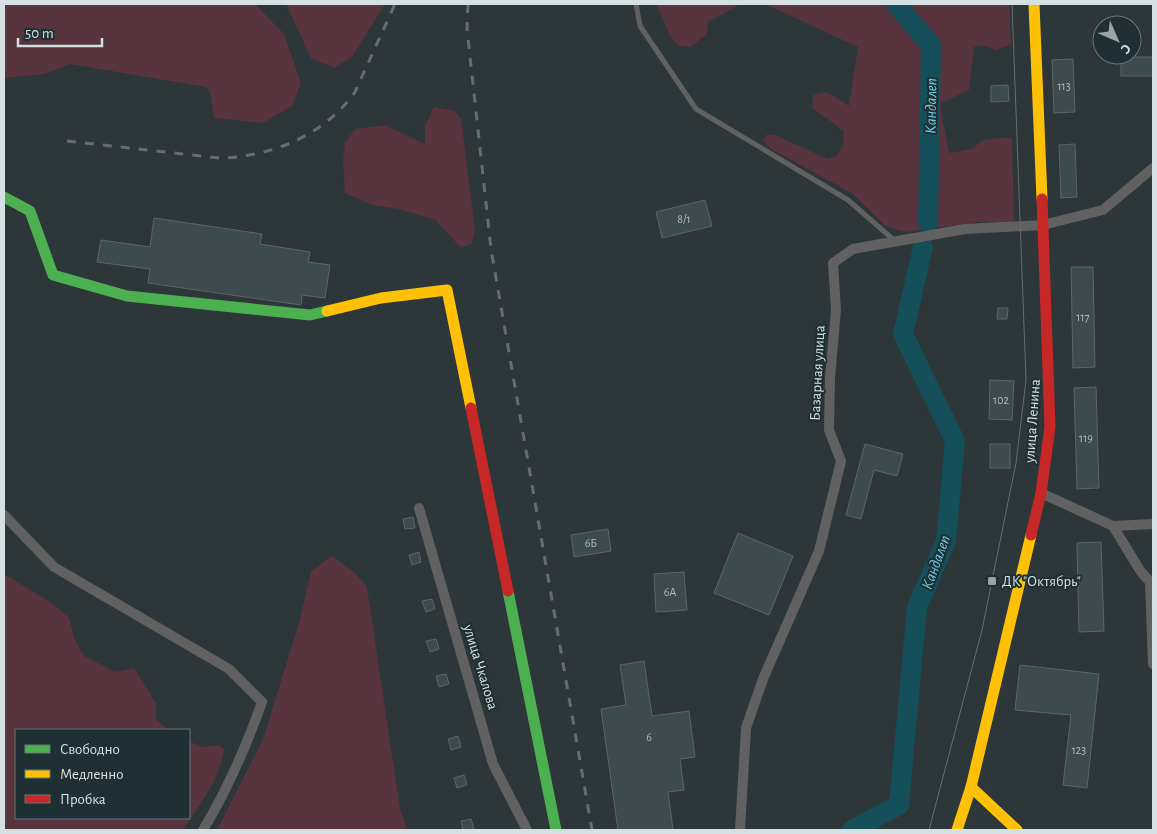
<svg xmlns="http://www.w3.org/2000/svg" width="1157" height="834" font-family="'Alegreya Sans',sans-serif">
<rect width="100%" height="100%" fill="#2d3639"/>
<g fill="#57343e">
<path d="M4,4h251l29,30 17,49 -9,23 -29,17 -49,-5 -4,-26 -4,-5 -136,-23 -25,10 -41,4z"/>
<path d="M286,4h99l-33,53 -18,11 -23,-10z"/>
<path d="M656,4h85l-33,18 -1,12 -17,13 -12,-1 -8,-10z"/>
<path d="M765,4h244l2,40 -15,6 -14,-5 -8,2 -5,43 -28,13v7l8,43 23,-4 11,-9 25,-3 4,2 2,81 -4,3 -33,-1 -70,10 -11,-2 -11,-5 -32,-31 -83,-46 -7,-8 3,-5h9l53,24 9,-3 6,-10 1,-15 -32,-23 1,-12c14,-10 23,3 36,10l9,-59z"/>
<path d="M434,107l21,4 6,8 14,111 -3,13 -11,5 -25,-28 -37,-11 -27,-4 -27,-12 -2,-32 2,-18 10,-14 30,-4 40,19v-18z"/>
<path d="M332,556l23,17 12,14 33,222 8,21h-191l46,-91 36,-116 12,-52z"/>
<path d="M4,574l48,29 17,15 7,25 8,13 31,16 19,-4 22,35v17l14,10h-154v88h173v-77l12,6 19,-2 4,5c-4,29 -25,56 -41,80h-179z"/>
</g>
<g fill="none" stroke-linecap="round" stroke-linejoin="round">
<g stroke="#154f5a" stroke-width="20">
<path d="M896,4l35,41 -3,177"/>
<path d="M852,830l47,-25 18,-198 29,-66 9,-100 -52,-107 20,-87"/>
</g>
</g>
<g fill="#3c4b4e" stroke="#5d6568">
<rect x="1121" y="57" width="32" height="19"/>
<path d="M1073,59l2,53 -21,1 -2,-53z"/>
<path d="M1008,85l1,16 -18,1v-16z"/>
<path d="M1075,144l2,53 -16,1 -2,-53z"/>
<path d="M705,200l7,26 -50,12 -6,-26z"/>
<path d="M154,218l108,16 -2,10 50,8 -2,10 22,3 -5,33 -23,-3 -1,10 -153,-22 2,-14 -53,-7 4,-22 49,7z"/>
<path d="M1071,267h22l2,100 -22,1z"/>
<path d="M998,308h10l-1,11h-10z"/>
<path d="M990,380l24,1 -2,39 -23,-1z"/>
<path d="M1096,387l3,101 -22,1 -3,-101z"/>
<path d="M865,444l38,10 -6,22 -23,-6 -13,49 -15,-4z"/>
<rect x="990" y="444" width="20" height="24"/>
<path d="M413,517l2,11 -10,1 -2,-10z"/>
<path d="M608,529l3,22 -37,6 -3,-22z"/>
<path d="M738,533l55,23 -24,59 -55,-22z"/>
<path d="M1101,542l3,89 -25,1 -2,-89z"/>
<path d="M419,552l2,10 -9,3 -3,-10z"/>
<path d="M684,572l3,38 -31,2 -2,-38z"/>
<path d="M432,599l3,10 -9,3 -4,-11z"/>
<path d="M436,639l3,10 -9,3 -4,-11z"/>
<path d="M644,661l8,55 37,-5 6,46 -15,2 4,31 -16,2 5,38h-55l-17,-121 25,-4 -6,-40z"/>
<path d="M1020,665l79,9 -12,114 -24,-3 8,-70 -56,-5z"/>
<path d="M446,674l3,10 -10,3 -3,-11z"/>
<path d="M458,736l3,11 -10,3 -3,-11z"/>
<path d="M464,775l3,10 -10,3 -3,-10z"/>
<path d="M471,819l3,10 -11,1 -2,-9z"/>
</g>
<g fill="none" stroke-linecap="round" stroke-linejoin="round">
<path stroke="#626162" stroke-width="5" d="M636,4l4,22 56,83 152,91 47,41"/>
<g stroke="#626162" stroke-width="10">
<path d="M1041,493l72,33 28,46 12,13"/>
<path d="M419,508l74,256 34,66"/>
<path d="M4,515l50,52 175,102 33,33c-16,45 -34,87 -59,128"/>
<path d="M1113,526l40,-2"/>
<path d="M1150,582l3,82"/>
<path d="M740,830l6,-102 17,-49 56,-128 22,-90 -12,-31 1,-52 6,-68 -3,-47 20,-14 112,-20 78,-4 60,-15 50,-42"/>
</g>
<g stroke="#4caf50" stroke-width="11">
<path d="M4,197l26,14 23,64 74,21 183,19 17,-4"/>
<path d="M508,591l48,239"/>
</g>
<g stroke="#ffc107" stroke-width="11">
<path d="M1034,4l8,195"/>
<path d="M327,311l54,-13 66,-8 24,118"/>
<path d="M971,787l46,43"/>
<path d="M957,830l14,-43 60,-252"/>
</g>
<g stroke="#c62828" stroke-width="11">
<path d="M471,408l37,183"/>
<path d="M1031,535l10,-42 9,-66 -8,-228"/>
</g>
<path stroke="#686c6e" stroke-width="1" d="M929,830l53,-200 34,-167 10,-83 -14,-376"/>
<g stroke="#686c6e" stroke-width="3" stroke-dasharray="9 9" stroke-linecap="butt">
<path d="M468,4l-1,25 24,220 101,581"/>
<path d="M67,141l153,17c51,-1 105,-23 135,-66l40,-88"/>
</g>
</g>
<rect fill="#9aa4a7" stroke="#1e3034" stroke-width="2" x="987" y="576" width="10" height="10" rx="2.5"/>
<g text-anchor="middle" stroke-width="4" stroke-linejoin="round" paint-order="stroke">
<g font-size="12" fill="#afbbbd">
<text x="1064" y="90">113</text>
<text x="684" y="223">8/1</text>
<text x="1083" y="321">117</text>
<text x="1001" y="404">102</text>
<text x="1086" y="442">119</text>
<text x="591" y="547">6Б</text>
<text x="670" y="596">6А</text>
<text x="649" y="741">6</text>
<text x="1079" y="754">123</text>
</g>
<g font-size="15" fill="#d5e0e2" stroke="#1e3034">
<text transform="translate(817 373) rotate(-87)" y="5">Базарная улица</text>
<text transform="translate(1032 421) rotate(-86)" y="5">улица Ленина</text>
<text transform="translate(481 667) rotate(73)" y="5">улица Чкалова</text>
</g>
<g font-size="15" fill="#d5e0e2" stroke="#1e3034" text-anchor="start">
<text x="1002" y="586">ДК "Октябрь"</text>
</g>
<g font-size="16" font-style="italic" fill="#70cee2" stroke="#1e3034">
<text transform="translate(930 106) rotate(-89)" y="6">Кандалеп</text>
<text transform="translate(935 562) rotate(-70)" y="6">Кандалеп</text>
</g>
</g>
<rect width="1157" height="834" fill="none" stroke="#d5e0e2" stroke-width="10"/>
<rect x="15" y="729" width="175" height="90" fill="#1e3034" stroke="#67767a"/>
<rect x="25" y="745" width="25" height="8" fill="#4caf50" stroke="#67767a"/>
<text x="60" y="754" font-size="15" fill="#d5e0e2">Свободно</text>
<rect x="25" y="770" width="25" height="8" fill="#ffc107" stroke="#67767a"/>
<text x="60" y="779" font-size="15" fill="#d5e0e2">Медленно</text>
<rect x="25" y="795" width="25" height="8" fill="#c62828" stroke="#67767a"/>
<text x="60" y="804" font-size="15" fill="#d5e0e2">Пробка</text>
<g transform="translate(1117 40) rotate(135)"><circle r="24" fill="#1e3034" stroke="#67767a"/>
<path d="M0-4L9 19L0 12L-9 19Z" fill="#9aa4a7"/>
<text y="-8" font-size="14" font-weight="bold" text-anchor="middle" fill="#d5e0e2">С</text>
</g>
<path d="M18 38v8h84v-8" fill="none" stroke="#d5e0e2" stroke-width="2.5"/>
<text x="25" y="38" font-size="15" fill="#d5e0e2" stroke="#1e3034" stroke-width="4" paint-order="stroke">50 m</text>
</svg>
